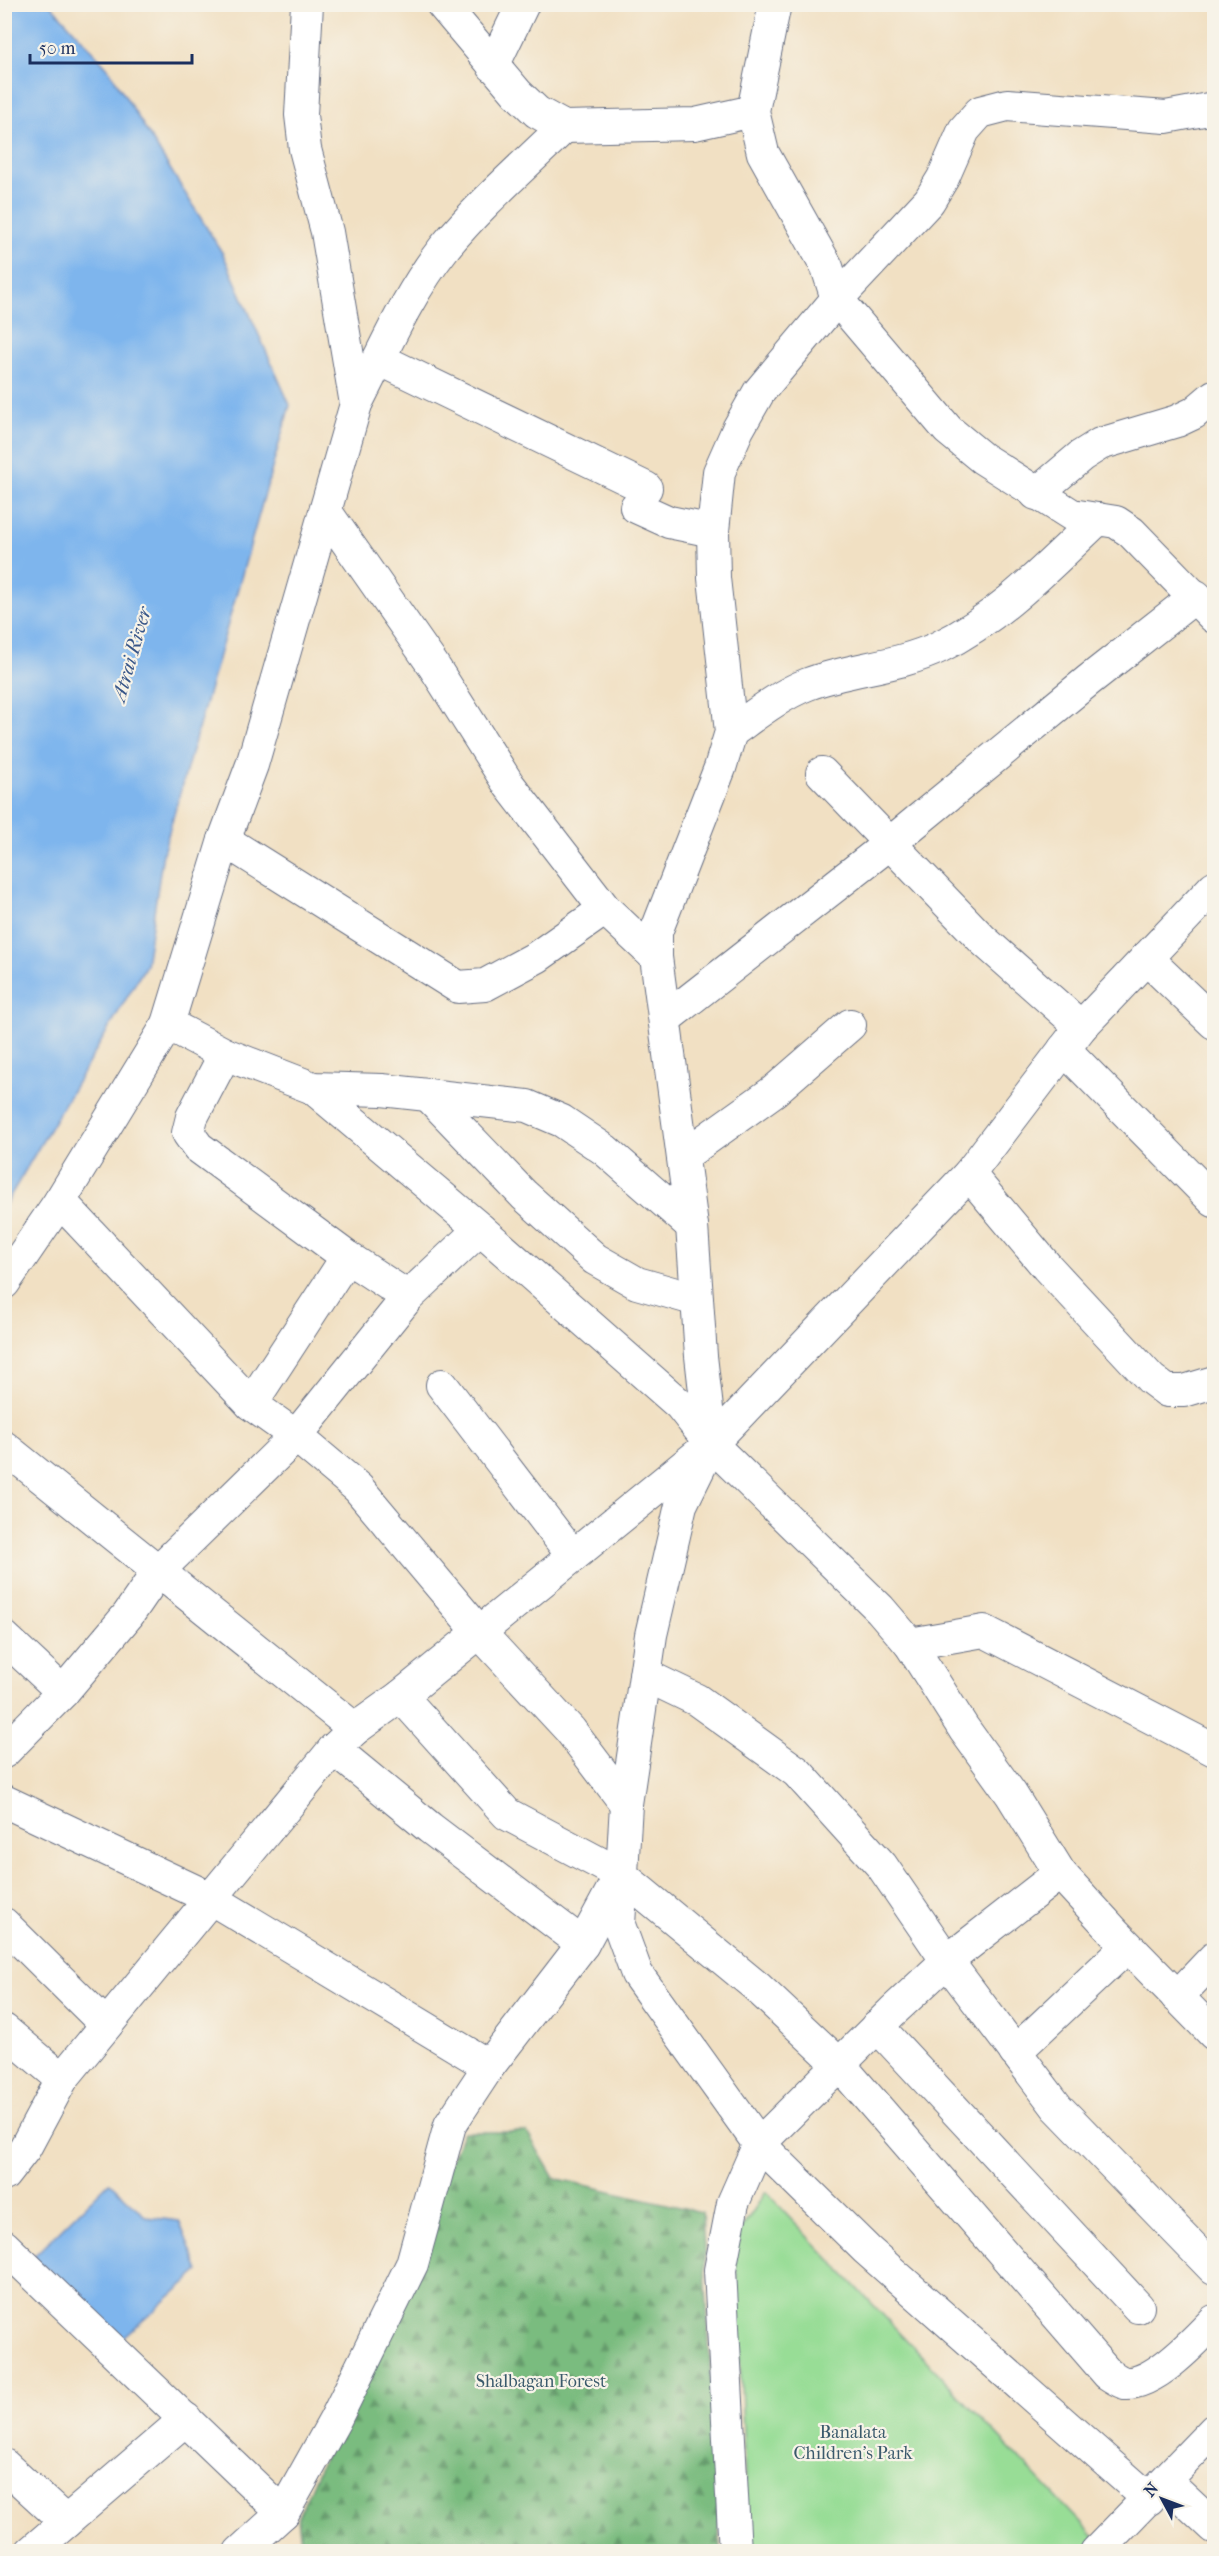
<svg xmlns="http://www.w3.org/2000/svg" width="1219" height="2556" font-family="'IM FELL French Canon',serif">
<defs>
<pattern id="forest-firs" width="22" height="20" patternUnits="userSpaceOnUse" patternTransform="scale(1.5)"><rect width="22" height="20" fill="#7abc7f"/><path d="M5 1l3.5 6h-7zM16 11l3.5 6h-7z" fill="#63996b"/></pattern>
</defs>
<rect width="100%" height="100%" fill="#f7f3e8"/>
<filter id="ink" filterUnits="userSpaceOnUse"><feTurbulence type="fractalNoise" baseFrequency=".0167" numOctaves="2"/><feDisplacementMap in="SourceGraphic" scale="12" xChannelSelector="R" yChannelSelector="G"/><feConvolveMatrix kernelMatrix="1 2 1 2 8 2 1 2 1" color-interpolation-filters="sRGB"/></filter>
<filter id="wash" filterUnits="userSpaceOnUse"><feTurbulence type="fractalNoise" baseFrequency=".008" numOctaves="4" result="noise"/><feDisplacementMap in="SourceGraphic" scale="24" xChannelSelector="R" yChannelSelector="G"/><feGaussianBlur stdDeviation="1.35" result="paint"/><feColorMatrix in="noise" values="0 0 0 0 0 0 0 0 0 0 0 0 0 0 0 0 0 1.4 0 .05"/><feComposite in="paint" operator="in"/></filter>
<g filter="url(#wash)">
<rect width="100%" height="100%" fill="#f1e0c3"/>
<path fill="url(#forest-firs)" stroke="#4a766e" stroke-width="1.5" d="M463,2132h64l27,46 148,34 18,339h-418l-4,-34z"/>
<path fill="#98dd96" stroke="#5a867a" stroke-width="1.5" d="M766,2192l331,348 -12,12 -337,-1 -13,-313z"/>
<g fill="#7eb5ed" stroke="#4c72a6" stroke-width="1.5">
<path d="M50,4l57,63 116,187 67,151 -127,448 -17,112 -141,240 -1,-1200z"/>
<path d="M109,2182l37,35 33,4 20,50 -76,67 -90,-81z"/>
</g>
</g>
<g filter="url(#ink)">
<g fill="none" stroke-linecap="round" stroke-linejoin="round">
<g stroke="#666d81" stroke-width="34">
<g id="minor">
<path d="M442,4l75,89 20,19 27,15 131,-3 58,-13"/>
<path d="M775,4l-22,107 10,42 64,114 10,32 -78,93 -21,37 -19,43 -6,59 1,47 17,154 -11,36 -64,164v25l36,269 9,130 10,88 -30,61 -30,130 -25,169 -7,121 18,49 122,170 108,106 282,249"/>
<path d="M493,66l30,-62"/>
<path d="M1214,108l-48,9 -159,-12 -27,7 -16,18 -21,48 -14,23 -92,98 111,131 34,28 90,57 44,7 15,10 83,85"/>
<path d="M379,359l267,129"/>
<path d="M356,404c27,-52 51,-109 88,-156 36,-44 80,-82 120,-121"/>
<path d="M1036,494l45,-38 19,-12 77,-23 17,-8 20,-17"/>
<path d="M636,507l33,15 44,9"/>
<path d="M326,512l107,153 76,120 96,124 51,48"/>
<path d="M731,732c24,-17 49,-37 77,-48 42,-16 90,-17 131,-37 62,-30 110,-82 159,-128"/>
<path d="M822,773l161,167 98,87"/>
<path d="M224,840l234,147 27,-2 52,-28 68,-48"/>
<path d="M1146,958l68,65"/>
<path d="M665,1019l224,-175 200,-164 107,-84"/>
<path d="M168,1024l57,30 88,34 69,2 145,16 35,15 43,29 87,76"/>
<path d="M1064,1049l150,152"/>
<path d="M225,1054l-33,63 -4,16 10,14 149,110 61,40"/>
<path d="M313,1088l167,141 200,176 31,39 169,165 30,35 54,85 47,65 49,79 56,61 98,100"/>
<path d="M428,1095l96,100 71,64 42,24 60,17"/>
<path d="M683,1156l91,-65 76,-66"/>
<path d="M969,1174l78,93 104,112 16,12h17l30,-9"/>
<path d="M60,1201l191,203 45,32 62,52 122,145 90,97 56,74"/>
<path d="M4,1283l56,-82 108,-177 56,-184 28,-75 104,-361 -29,-172 -22,-83 -4,-34 6,-111"/>
<path d="M442,1385l131,171"/>
<path d="M251,1404l96,-147"/>
<path d="M4,1447l351,282"/>
<path d="M4,1637l59,55"/>
<path d="M910,1644l74,-13 230,119"/>
<path d="M645,1675l52,25 100,72 85,94 65,95 110,146 157,162"/>
<path d="M401,1696l106,118 113,60 137,113 82,77 269,310c5,3 12,8 17,9 29,2 70,-42 89,-62"/>
<path d="M334,1749l96,79 153,116"/>
<path d="M4,1752l59,-60 65,-77 31,-45 137,-134 112,-139 72,-68"/>
<path d="M4,1801l206,97 279,168"/>
<path d="M4,1924l102,101"/>
<path d="M1177,1997l37,-39"/>
<path d="M877,2026l261,281"/>
<path d="M4,2030l58,49"/>
<path d="M1015,2052l101,-95"/>
<path d="M4,2175l21,-27 37,-69 272,-330 21,-20 46,-33 310,-252 258,-270 112,-147 133,-140"/>
<path d="M4,2246l279,267"/>
<path d="M4,2465l62,57"/>
<path d="M1166,2482l48,45"/>
<path d="M31,2552l155,-133"/>
<path d="M240,2552l43,-39 52,-93 77,-156 38,-139 39,-59 94,-122 34,-63"/>
<path d="M735,2552l-15,-282 13,-67 26,-59 134,-133 54,-50 113,-88"/>
<path d="M1096,2552l118,-122"/>
</g>
</g>
<use href="#minor" stroke="#fff" stroke-width="32"/>
</g>
</g>
<g text-anchor="middle" stroke-width="4.5" stroke-linejoin="round" paint-order="stroke">
<g font-size="18" fill="#3a5a6c" stroke="#f7f3e8">
<text x="541" y="2387">Shalbagan Forest</text>
<text x="853" y="2438">Banalata<tspan x="853" dy="21">Children's Park</tspan></text>
</g>
<g font-size="20" font-style="italic" fill="#395789" stroke="#f7f3e8">
<text transform="translate(131 654) rotate(-74)" y="7">Atrai River</text>
</g>
</g>
<rect width="1219" height="2556" fill="none" stroke="#f7f3e8" stroke-width="24"/>
<g transform="translate(1162 2499) rotate(311)" stroke="#f7f3e8" stroke-width="4.5" paint-order="stroke">
<path d="M0-4.5L10 22L0 15L-10 22Z" fill="#1b2f5e"/>
<text y="-9" font-size="16" font-weight="bold" text-anchor="middle" fill="#1b2f5e">N</text>
</g>
<path d="M30 54v9h162v-9" fill="none" stroke="#1b2f5e" stroke-width="3"/>
<text x="39" y="54" font-size="18" fill="#1b2f5e" stroke="#f7f3e8" stroke-width="4.5" paint-order="stroke">50 m</text>
</svg>
